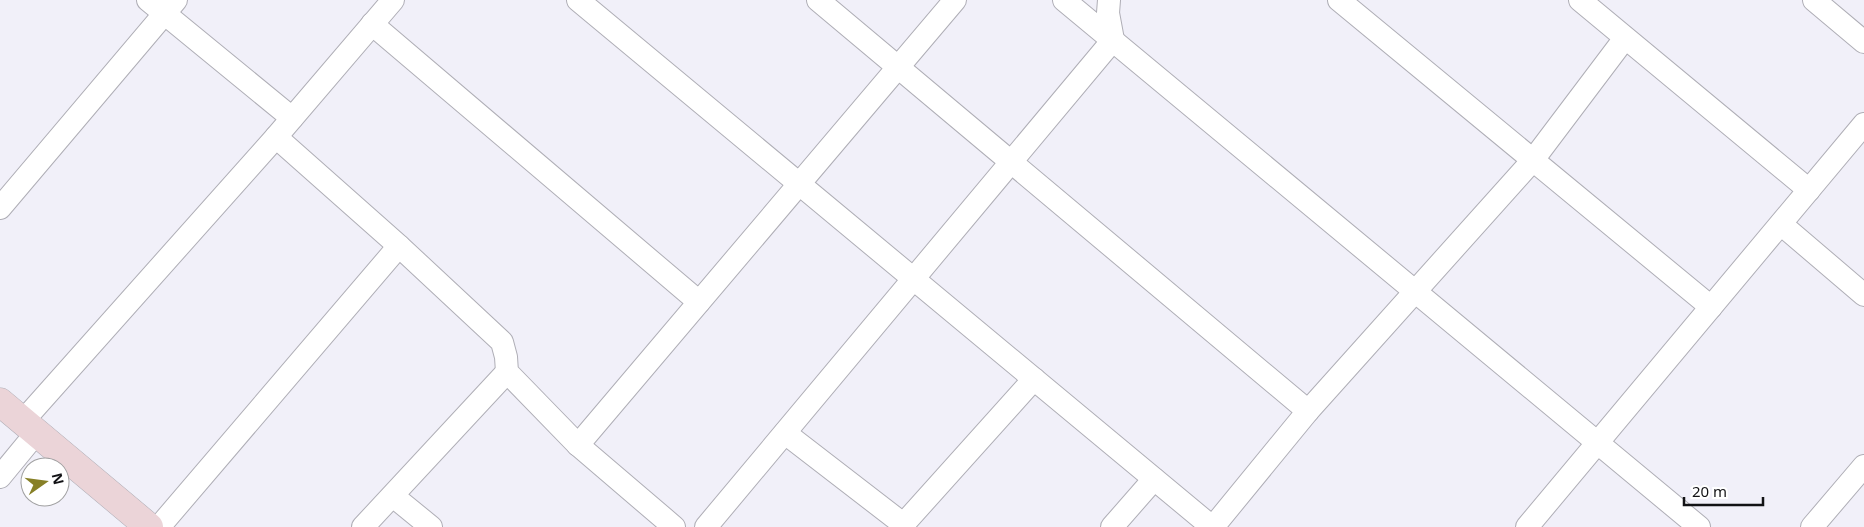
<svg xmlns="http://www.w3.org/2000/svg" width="1864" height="527" font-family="'Noto Sans',sans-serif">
<rect width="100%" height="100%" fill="#f1f0f9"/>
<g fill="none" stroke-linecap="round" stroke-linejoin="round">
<g stroke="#afaeb6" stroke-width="24">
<g id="street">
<path d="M148,0l144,118"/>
<path d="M578,0l634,527"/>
<path d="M818,0l490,411"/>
<path d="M1064,0l635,527"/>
<path d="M1339,0l372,307"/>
<path d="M1580,0l229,190"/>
<path d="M1814,0l50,42"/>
<path d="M372,24l327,278"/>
<path d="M276,137l123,109 103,96 4,15 1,15 71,73 96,82"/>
<path d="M0,208l176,-208"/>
<path d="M1781,224l83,71"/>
<path d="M23,421l253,-284 117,-137"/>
<path d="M785,433l118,91"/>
<path d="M578,445l377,-445"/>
<path d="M0,477l37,-45"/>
<path d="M393,496l38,31"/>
<path d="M159,527l240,-281"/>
<path d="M363,527l144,-155"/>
<path d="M706,527l407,-487 -5,-27 1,-13"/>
<path d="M901,527l133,-148"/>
<path d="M1112,527l42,-48"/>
<path d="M1213,527l95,-116 225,-251 92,-122"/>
<path d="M1527,527l337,-403"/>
<path d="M1812,527l52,-61"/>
</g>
</g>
<g stroke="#afaeb6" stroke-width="29">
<path id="secondary" d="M0,402l149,125"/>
</g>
<use href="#street" stroke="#fff" stroke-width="22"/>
<use href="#secondary" stroke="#ebd4d8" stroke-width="28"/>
</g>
<g transform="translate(45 482) rotate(76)"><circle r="24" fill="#ffffff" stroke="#a0a0a1"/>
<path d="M0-4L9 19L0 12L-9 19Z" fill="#878027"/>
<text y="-8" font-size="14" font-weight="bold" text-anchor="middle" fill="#121215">N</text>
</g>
<path d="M1684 497v8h79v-8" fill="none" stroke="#121215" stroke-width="2.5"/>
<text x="1692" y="497" font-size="15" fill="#121215" stroke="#ffffff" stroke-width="4" paint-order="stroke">20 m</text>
</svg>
